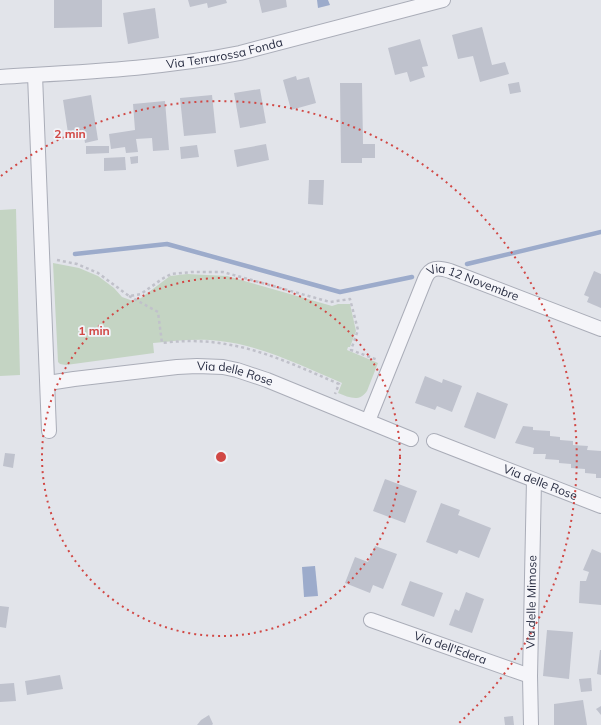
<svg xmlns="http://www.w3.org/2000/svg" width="601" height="725" font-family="Mulish,sans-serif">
<rect width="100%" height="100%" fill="#e2e4ea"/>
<g fill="#c4d4c3">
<path d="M16,209l4,166 -20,1v-166z"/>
<path d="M53,263l26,5 19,8 16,12 8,9 11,4 8,-3 29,-22 17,-2 40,2 105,30 6,-2h12l6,27 -6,16h-2l-1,3 31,13 -11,28c-8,12 -18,6 -29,2l4,-10c-37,-16 -82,-38 -122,-42 -22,-3 -45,0 -67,2l1,10 -88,12 -6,-1 -2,-2z"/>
</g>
<g fill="#9cabcb">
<path d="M317,0h11l2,5 -12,3z"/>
<path d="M315,566l3,30 -14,1 -2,-30z"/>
</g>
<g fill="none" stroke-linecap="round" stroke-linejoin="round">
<g stroke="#9cabcb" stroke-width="4.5">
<path d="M75,254l92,-10 173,48 72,-15"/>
<path d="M467,264l134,-32"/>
</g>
</g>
<g fill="#bfc2cd">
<path d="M54,0h48v27l-48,1z"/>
<path d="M188,0h38l1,3 -19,5 -1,-5 -17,4z"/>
<path d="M259,0h27l1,7 -25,6z"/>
<path d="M155,8l4,30 -31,6 -5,-31z"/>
<path d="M482,27l10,38 13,-3 4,12 -29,8 -7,-26 -15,3 -6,-24z"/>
<path d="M420,39l8,27 -6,1 3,10 -15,5 -3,-10 -12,3 -7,-27z"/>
<path d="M296,76l1,4 12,-3 7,26 -25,7 -8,-30z"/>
<path d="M519,82l2,10 -11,2 -2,-10z"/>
<path d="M340,83h22l1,61h12v14h-13v5h-21z"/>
<path d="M260,89l6,34 -26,5 -6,-35z"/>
<path d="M91,95l7,45 -13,3 -2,-13 -15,3 -5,-33z"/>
<path d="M212,95l4,38 -32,3 -4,-38z"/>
<path d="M165,101l4,49 -16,1 -1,-13 -16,1 2,13 -12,1 -1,-6 -14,2 -2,-15 26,-4 -2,-26z"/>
<path d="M266,144l3,16 -32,7 -3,-17z"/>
<path d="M197,145l2,12 -18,2 -1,-12z"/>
<path d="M86,146h23v7l-23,1z"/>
<path d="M138,156v7l-7,1 -1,-7z"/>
<path d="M125,157l1,13 -22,1v-13z"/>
<path d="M309,180h15l-1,25 -15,-1z"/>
<path d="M594,271l7,3v34l-14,-6 2,-5 -5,-2z"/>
<path d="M425,376l17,7 1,-4 19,7 -10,26 -15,-6 -2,4 -20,-7z"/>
<path d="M477,392l31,12 -13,35 -31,-12z"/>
<path d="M523,426l10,1v3l17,1v5l10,1v3l13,1v4l15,1 -1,4 14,1v27h-5v-4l-11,-1v-4l-14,-1v-4l-12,-1v-3l-14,-1 1,-5h-13l1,-6 -19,-5z"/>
<path d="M5,453l10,1 -2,14 -10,-2z"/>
<path d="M385,479l32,12 -12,32 -32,-12z"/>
<path d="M441,503l19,7 -2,5 33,13 -12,30 -20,-8 -2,4 -31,-12z"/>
<path d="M375,546l22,8 -14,35 -10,-4 -3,8 -25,-10 10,-26 13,5z"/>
<path d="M592,549l9,4v52l-22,-2 1,-22h6l3,-9 -6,-2z"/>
<path d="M410,581l33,12 -9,24 -33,-12z"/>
<path d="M466,592l18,7 -12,34 -23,-8 6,-16 4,2z"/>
<path d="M0,606l9,1 -3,21 -6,-1z"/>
<path d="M547,630l26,2 -4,47 -26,-3z"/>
<path d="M600,650h1v25l-4,-1z"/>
<path d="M60,675l3,14 -36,6 -2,-14z"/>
<path d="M591,678l1,13 -11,1 -2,-13z"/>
<path d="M14,683l2,18 -16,1v-18z"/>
<path d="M583,700l4,25h-33v-21z"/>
<path d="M601,706v9l-5,-6z"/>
<path d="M209,715l4,9 -1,1h-15l4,-5z"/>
<path d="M513,716l1,9h-9l-1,-8z"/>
</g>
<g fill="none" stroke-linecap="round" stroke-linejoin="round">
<g stroke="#aaadb8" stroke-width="16">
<g id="minor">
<path d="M35,75l14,356"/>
<path id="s1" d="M0,77c80,-5 161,-8 240,-24l203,-53"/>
<path id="s2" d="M48,383l26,-4 103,-12 20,-1 26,1 14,3 30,10 144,59"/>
<path id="s3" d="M368,421l57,-142c5,-12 13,-12 25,-8l151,58"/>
<path id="s4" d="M434,441l167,65"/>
<path id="s5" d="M371,620l159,56"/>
<path id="s6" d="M531,725l-1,-49 4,-196"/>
</g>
</g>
<g stroke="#c0c1ca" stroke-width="2.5" stroke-dasharray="3 3" stroke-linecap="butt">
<path d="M57,260l20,4 21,9 31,23 12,-2 21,-15 9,-5 21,-2h31l107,30 20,-3 8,31 -7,20 27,10"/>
<path d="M129,296l29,16 4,31c68,-9 117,15 177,41l-4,10"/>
</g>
<use href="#minor" stroke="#f5f5f9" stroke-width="14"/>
</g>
<g fill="none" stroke="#d14845" stroke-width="2" stroke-dasharray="2 4">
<circle cx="221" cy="457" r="179"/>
<path d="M1 176A357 357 0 0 1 458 724"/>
</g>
<g text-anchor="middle" stroke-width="3.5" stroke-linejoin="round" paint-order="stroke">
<g font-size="12" fill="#292e43" stroke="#f1f3f8">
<text dy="4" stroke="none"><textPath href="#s1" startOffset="226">Via Terrarossa Fonda</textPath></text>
<text dy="4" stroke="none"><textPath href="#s3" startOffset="208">Via 12 Novembre</textPath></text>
<text dy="4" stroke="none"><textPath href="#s2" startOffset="189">Via delle Rose</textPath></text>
<text dy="4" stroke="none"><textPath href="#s4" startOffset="114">Via delle Rose</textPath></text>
<text dy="4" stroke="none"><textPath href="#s6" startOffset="123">Via delle Mimose</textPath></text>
<text dy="4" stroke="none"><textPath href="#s5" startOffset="84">Via dell'Edera</textPath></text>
</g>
</g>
<circle cx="221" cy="457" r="6" fill="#d14845" stroke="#f1f3f8" stroke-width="2"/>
<g font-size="12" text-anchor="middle" font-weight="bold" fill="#d14845" stroke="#f1f3f8" stroke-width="3.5" stroke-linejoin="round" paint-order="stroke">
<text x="70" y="138">2 min</text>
<text x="94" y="335">1 min</text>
</g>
</svg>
